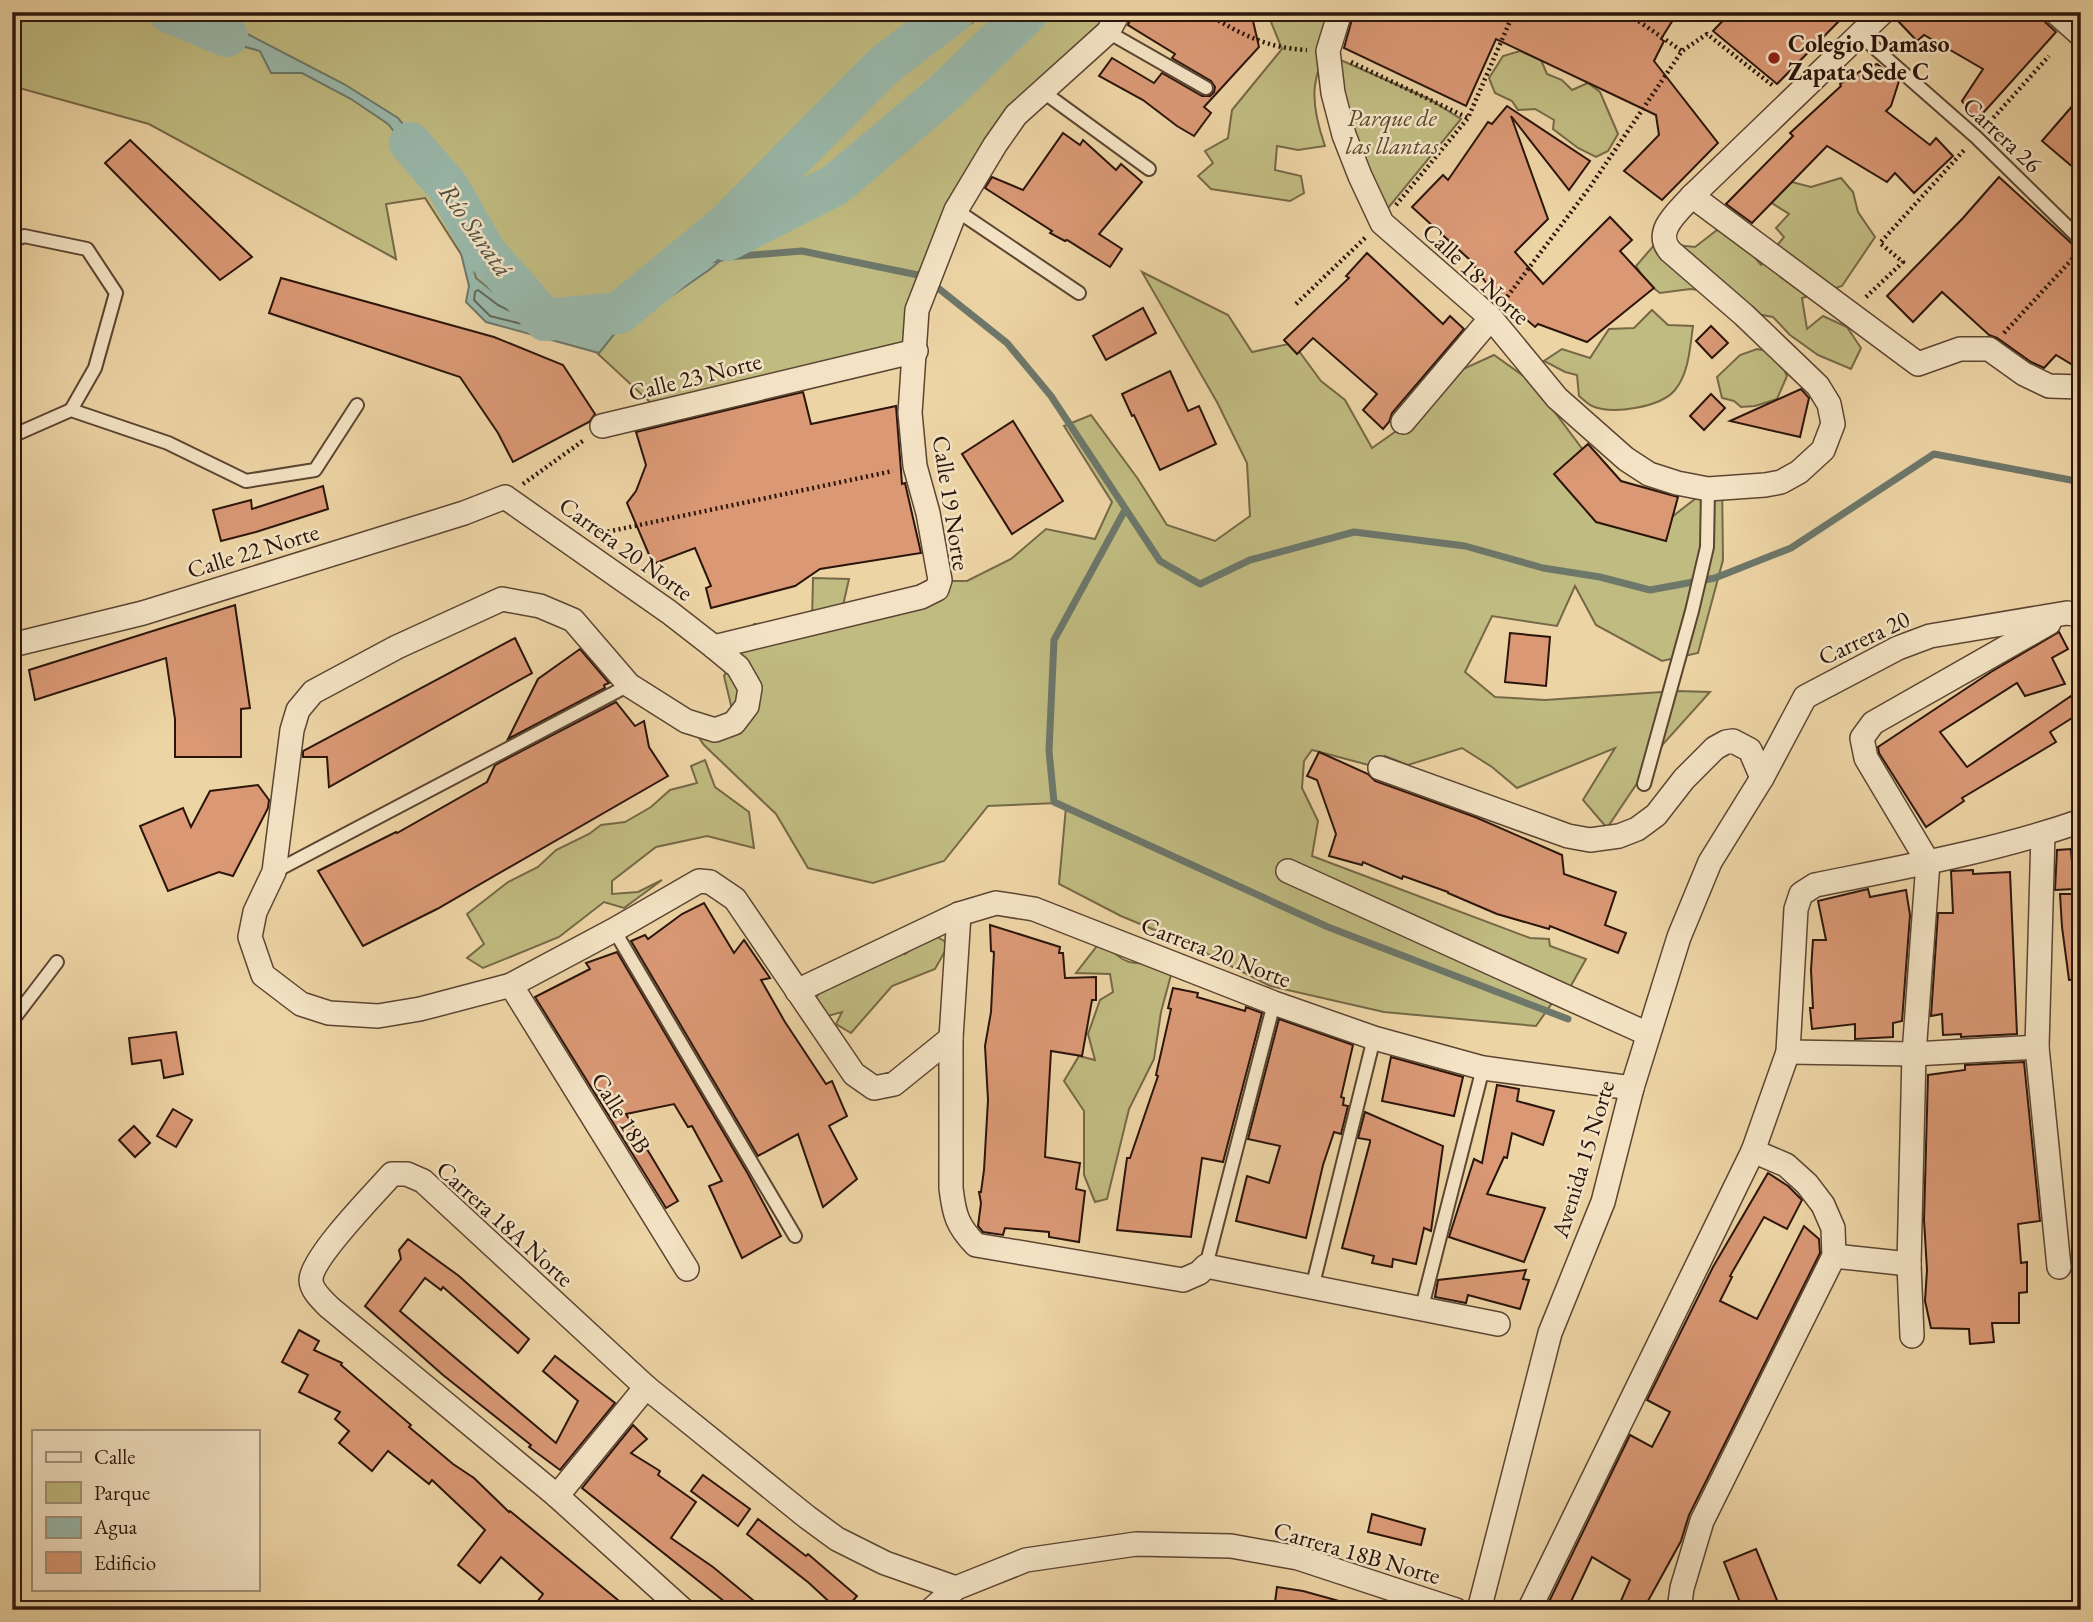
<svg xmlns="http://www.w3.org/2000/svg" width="2093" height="1622" font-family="'EB Garamond',serif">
<rect width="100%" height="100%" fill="#edd4a5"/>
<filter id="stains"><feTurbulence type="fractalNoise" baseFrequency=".00286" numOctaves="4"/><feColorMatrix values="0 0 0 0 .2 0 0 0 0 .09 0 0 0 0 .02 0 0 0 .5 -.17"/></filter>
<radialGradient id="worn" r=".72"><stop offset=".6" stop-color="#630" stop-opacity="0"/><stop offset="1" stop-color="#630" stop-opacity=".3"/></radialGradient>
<g fill="#c0bb81" stroke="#766846" stroke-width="2">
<path d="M12,12h1107l-124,133 -86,201 -257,58 -56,-52 -112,-62 -59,-92 -39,6 10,55 -247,-135 -137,-38z"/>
<path d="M1267,12h54l15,14c-22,51 -30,65 -11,120l-27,4 -21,-4 -2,24 26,6 3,17 -14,8 -79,-12 -13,-13 15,-13 -8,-12 23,-13 4,-28 50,-61z"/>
<path d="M1520,51l21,9 6,14 15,6 10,10 16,-7 12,9 18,42 -10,17 -12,6 -18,-9 -25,-19 1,-9 -19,-11 -17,1 -6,-9 -17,-8 -6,-15 14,-22z"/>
<path d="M1336,58l93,41 32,20 -77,94 -40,-78z"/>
<path d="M1841,178l12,14 5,20 17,25 -33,49 -40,12 5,31 16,-13 24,11 14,21 -10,21 -33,-14 -28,-20 -17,-18 -38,-7 -20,-18 -25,-3 -30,4 -13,-10 -11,-17 20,-23 39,4 22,-17 19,4 25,31 23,-28 -8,-9 13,-14 -22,-14 25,-18 19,5z"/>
<path d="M1142,272l86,43 24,37 41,-9 28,38 24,19 27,48 47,-33 42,-45 33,-15 38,27 85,113 56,21 49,-38 1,82 -25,93 -36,8 -66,-36 -21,-39 -18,40 -65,-10 -27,56 30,25 50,3 132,-9 33,1 -46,51 -57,85 -24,-28 32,-52 -98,40 -25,-21 -30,-19 -54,17 -23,-9 -5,12 -68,-18 -8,11 -2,27 16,33 -6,35 218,82 19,1 1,7 36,13 -22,39 -7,-2 -21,30 -152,-14 -114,-26 -84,-43 -65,-27 -62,-32 7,-77 -9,-4 -69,3 -44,55 -71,22 -65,-15 -32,-54 -72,-69 -20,-29 51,6 -11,-46 30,-52 58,-2 1,-44 36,1 -7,31 43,-3 41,-26h41l44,-22 35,-30 49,10 17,-37 -48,-76 27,-11 47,64 29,46 48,16 35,-25 -3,-53 -30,-61z"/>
<path d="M1652,310l16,15 25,1c-3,21 -4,47 -18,64 -14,17 -62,25 -83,16 -4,-2 -9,-7 -13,-10l-2,-21 -12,-3 -21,-11 18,-12 28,9 19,-29 25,-1z"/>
<path d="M1757,349l20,4 10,23 -10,23 -22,7 -14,1 -7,-6 -12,-3 -5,-21 23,-22z"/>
<path d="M705,760l10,27 34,25 5,36 -47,-12 -51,11 -44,34v13l26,-2 24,-12 -38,28 -20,-6 -45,35 -76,31 -16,-10 17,-14 -17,-30 41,-32 30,-15 18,-17 33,-16 12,-9 24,-3 26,-15 19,-17 27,-7 -6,-17z"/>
<path d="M931,933l18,11 -14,25 -43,17 -41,47 -15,-9 6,-12 -18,5 -11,-14 14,-23 71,-35 7,9z"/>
<path d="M1106,944c16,20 28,22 52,17l13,14 -10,37 -7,47 -25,50 -22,90 -12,3 -11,-27v-64l-20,-30 15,-25 16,4 -7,-26 12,-34 13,-8 -3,-18 -34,-1 21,-27z"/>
</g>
<path fill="#99b8aa" stroke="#6d776a" stroke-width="2" d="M173,12h32l139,72 54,34 38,46 16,33 14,42 10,39 26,21 64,31 29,-4 30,-15 31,-21 37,-18 23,-22 -3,-17 16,-25 29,-7 95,-99 118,-90h16l-137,99 -51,61 -48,47 -6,21 -36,30 -39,27 -46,25 -25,31 -113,-31 -20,-20 3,-16 -15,-61 -23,-47 -43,-54 -37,-25 -49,-26h-31l-11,-22 -33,-9 -49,-21z"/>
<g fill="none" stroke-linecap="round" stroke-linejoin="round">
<g stroke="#62665a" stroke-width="2">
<path d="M740,213l4,3c-3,14 -6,26 -21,30l-2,-13 12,-18z"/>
<path d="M478,290l20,15 26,13 1,5 -3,1 -32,-8 -16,-16 1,-8z"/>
</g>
<g stroke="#6d776a" stroke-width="7">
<path d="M674,267l53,-10 75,-6 121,25 84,67 44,53 109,165 40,23 50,-24 104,-28 111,14 78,22 57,9 50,13 65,-12 76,-30 143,-94 147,28"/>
<path d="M1125,510l-71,130 -5,111 5,51 274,125 240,92"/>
</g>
<g stroke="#99b8aa" stroke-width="42">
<path d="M169,12l58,24"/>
<path d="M410,143l38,44 37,65 60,68 74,-7 107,-88 157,-159 71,-54"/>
<path d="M727,240l108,-55 108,-91 85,-82"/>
</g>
</g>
<g fill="#da9875" stroke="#2b150b" stroke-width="2">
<path d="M1133,12h118l8,35 -55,60 7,6 -17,23 -17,-10 -34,-26 -44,-24 13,-18 42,25 8,-10 40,23h8l4,-4 1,-5 -4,-6 -39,-23 3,-4 -47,-29z"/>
<path d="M1354,12h324l-17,27 3,2 -10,20 64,82 -56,57 -38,-29 35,-36 -3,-20 -160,-76 -30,67 -122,-58z"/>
<path d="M1731,12h117l-71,72 -64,-53z"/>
<path d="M1908,12h133l4,10 11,10 -80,89 -14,-20 21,-32 -59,-34 -7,6 -19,-20z"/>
<path d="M1877,64l22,17 -8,25 -5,5 44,34 6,-7 17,18 -39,37 -19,-20 -8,9 -60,-36 -75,77 -26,-19 67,-68 -3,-3 51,-47 -1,-2 27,-17z"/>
<path d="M2081,96v78l-39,-33z"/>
<path d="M1507,106l83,55 -21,29 -58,-74 37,103 -33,33 28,32 67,-67 22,23 -12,11 34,37 -67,54 -49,-18 -3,3 -37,-32 -2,2 -26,-37 -58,-53 31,-32 5,5 40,-58 4,2z"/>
<path d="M1063,133l17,12 3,-5 33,30 5,-6 21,18 -43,52 23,15 -12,18 -43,-27 -2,1 -15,-8 2,-2 -67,-43 7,-11 31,13z"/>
<path d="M130,140l122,117 -32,23 -115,-117z"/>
<path d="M1999,177l82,75v118l-25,-15 -12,13 -13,-6 -34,-24 -8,-3 -47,-43 -29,30 -26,-26 76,-78z"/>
<path d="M1367,253l76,71 7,-8 14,13 -72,84 -3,9 -6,7 -20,-19 14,-16 -64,-56 -16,16 -13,-14 65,-62 -3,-2z"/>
<path d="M281,278l213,59 69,28 32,49 -6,8 -76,40 -15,-29 -38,-56 -191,-64z"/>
<path d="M1143,308l13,25 -50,27 -13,-24z"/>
<path d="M1711,326l17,17 -16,15 -16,-17z"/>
<path d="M1170,371l18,40 11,-5 17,38 -56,26 -26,-55 -2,1 -10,-22z"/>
<path d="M1801,389l8,9 -9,39 -70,-16z"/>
<path d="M803,392l8,32 85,-18 6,78 3,-1 16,70 -101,16 -25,17 -84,22 -5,-20 5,-2 -16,-38 -42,16 -26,-61 9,-12 10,-26 -10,-33z"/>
<path d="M1711,394l14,14 -21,22 -14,-14z"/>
<path d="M1013,421l50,80 -51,33 -50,-80z"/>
<path d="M1588,444l33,37 57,16 -12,44 -70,-19 -42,-48z"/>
<path d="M323,486l5,23 -72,23 -35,9 -8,-31 38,-10 1,9z"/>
<path d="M235,605l15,103 -9,1v48h-66v-38l-9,-61 -131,42 -6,-30z"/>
<path d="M2059,632l9,17 -16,9 13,26 -40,12 -8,-13 -77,49 27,35 104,-71 9,17 -30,19 6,10 -94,56 2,3 -38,26 -47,-74 -1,-6 113,-75z"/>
<path d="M1510,633l40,4 -4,49 -41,-4z"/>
<path d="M515,638l17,35 -203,114 -2,-30h-24v-6z"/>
<path d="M580,649l29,34 -5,2 1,3 -97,51 30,-60z"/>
<path d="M616,702l19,24 9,-5 5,26 19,29 -231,133 -74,37 -45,-75 78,-39 1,1 90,-51 8,-17z"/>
<path d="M1319,752l49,22 7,7 100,36 87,38 2,19 52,18 -11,33 21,8 -8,20 -68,-27 -1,3 -52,-15 -49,-21v-1l-45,-16 -1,3 -39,-17 -1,3 -33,-9 7,-22 -19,-54 -10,-4z"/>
<path d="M258,785l11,15 -1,8 -35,68 -14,-4 -51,19 -28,-65 43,-18 8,19 19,-36z"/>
<path d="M2071,849l3,40 -19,1 2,-40z"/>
<path d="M1973,870v4l37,-2 7,162 -56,3v-3l-18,1 -1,-21 -11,2 7,-103h15l-2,-42z"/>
<path d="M1868,889l2,8 36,-7 4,25 -8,106 -9,2v14l-38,2v-15l-43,5 -2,-21h3l-2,-38 2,-30h13l-8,-39z"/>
<path d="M2060,894h21v85l-12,1 -7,-53z"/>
<path d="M704,903l30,50 10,-13 26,38 -9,2 24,42 41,62 6,-3 15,35 -18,10 28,53 -34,28 -25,-73 -40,22 -127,-215 14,-6 3,4 34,-25z"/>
<path d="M990,925l70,22 -1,6h4l2,25 31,-1v23h-4l-10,56 -31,-5 -6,106 35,6 -4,26 9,2 -6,51 -30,-5v-5l-44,-4 -2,7 -20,-3 -5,-6 3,-23 -2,-11h2l3,-22 4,-70 -3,-54 6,-34 3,-60 -3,-1z"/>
<path d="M617,952l131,222 33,62 -39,22 -33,-72 13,-5 -30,-55 -4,1 -14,-23 -48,10 52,87 -12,7 -131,-211 55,-28 -4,-6z"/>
<path d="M1173,988l25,5 -1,4 48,14 1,-4 16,6 -39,149 -21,-4 -11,79 -74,-7 10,-72h3l28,-82 -2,-1 15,-66 -3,-1z"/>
<path d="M1279,1019l74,26 -12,52 3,1 -1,7 5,1 -7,28 -7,-2 -11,33 -17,73 -70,-17 11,-45 22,7 11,-37 -32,-7z"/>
<path d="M176,1032l7,42 -19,4 -3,-18 -29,4 -3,-26z"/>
<path d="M1391,1057l72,20 -9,39 -72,-15z"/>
<path d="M2024,1062l16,159 -22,3 3,39 6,-1v30l-8,1v30h-27l2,19 -24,2 -1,-15 -38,-1 -6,-27 2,-31 -3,-50 4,-145 37,-5v-5z"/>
<path d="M1497,1085l22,4 -2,12 37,10 -11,34 -31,-12 -5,25 -3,-1 -17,37 58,14 -21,54 -75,-25 25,-78 8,4z"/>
<path d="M173,1109l19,11 -16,27 -19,-11z"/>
<path d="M1365,1112l78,34 -12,85 -7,-3 -8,36 -23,-5 -1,8 -20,-4 2,-7 -32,-8 28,-106v-2l-12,-2z"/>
<path d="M134,1126l16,17 -15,14 -16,-17z"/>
<path d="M1768,1173l20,13 14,14 -15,29 -23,-12 -34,59 2,1 -12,24 37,18 47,-93 15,13 1,14 -131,262 -8,26 -38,69h-26l13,-30 -38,-23 -25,53h-22l85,-175 22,12 18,-35 -23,-12 66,-133z"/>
<path d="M408,1239l51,37 70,63 -11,14 -75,-66 -2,3 -16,-12 -25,33 156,132 22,-42 -35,-30 12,-15 60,47 -55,67 -31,-23 2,-2 -88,-70 -78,-69 36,-47 -2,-9z"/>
<path d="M1526,1270l-3,9 6,1 -9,29 -52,-14 -2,8 -31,-6 3,-17z"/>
<path d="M299,1330l20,11 -5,9 28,13 -1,2 70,60 -2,2 44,37 21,14 35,34 1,-1 120,99h-99l12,-16 -42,-37 -21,26 -22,-18 27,-35 -53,-50 -3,4 -41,-33 -16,20 -33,-28 10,-12 -14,-12 5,-7 -41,-20 9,-17 -26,-13z"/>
<path d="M633,1425l14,14 -16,14 29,18 -2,4 38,27 -25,36 42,29 52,43h-30l-153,-122z"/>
<path d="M703,1475l47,34 -12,17 -47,-35z"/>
<path d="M1372,1514l53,15 -4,16 -53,-13z"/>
<path d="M758,1519l48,37 2,-2 49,42 -12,14h-7l-29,-27 -62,-49z"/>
<path d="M1756,1549l25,61h-38l-19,-48z"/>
<path d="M1277,1587l26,4 47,13v6h-76z"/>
</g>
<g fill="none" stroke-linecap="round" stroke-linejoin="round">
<g stroke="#5c4532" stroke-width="16">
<g id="lane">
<path d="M1108,32l98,56"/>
<path d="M1860,35l116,102 105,103"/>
<path d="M1042,91l107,78"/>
<path d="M956,210l123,83"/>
<path d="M12,241l12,-5 63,13 29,44 -21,75 -24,42"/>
<path d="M12,436l59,-26 97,33 78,38 69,-11 42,-65"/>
<path d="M1644,784l48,-173 15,-64 1,-58"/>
<path d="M274,872l355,-187"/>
<path d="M614,930l181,306"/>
<path d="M12,1021l45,-59"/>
<path d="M1206,1266l68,-263"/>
<path d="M1312,1288l62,-250"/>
<path d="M1422,1307l61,-239"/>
</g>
</g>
<g stroke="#5c4532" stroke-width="26">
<g id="street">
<path d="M1340,12l-12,39 5,42 11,42 16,41 22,47 109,95 66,80 69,61 23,15 28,9 31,6 57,-4 16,-3 18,-10 24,-22 10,-26 -4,-20 -11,-18 -74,-71 -74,-64c-17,-20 8,-39 22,-55l191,-184"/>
<path d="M2055,12l26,23"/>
<path d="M1692,196l226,168 42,-15h29l35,25 25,12 32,1"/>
<path d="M1403,422l88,-104"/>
<path d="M602,426l314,-75"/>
<path d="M12,645l131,-32 321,-100 41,-16 164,115 45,35 24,20 12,21 -3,18 -13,17 -19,7 -29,-9 -57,-36 -56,-65 -33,-14 -38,-7 -105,48 -84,45 -15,18 -6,20 -18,142 -19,40 -5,25 13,38 38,29 28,9 49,3 42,-7 91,-24 103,-55 85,-49 11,1 25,17 119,175 20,14 20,-4 57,-46"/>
<path d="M714,647l207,-50 16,-8 3,-9 -12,-67 -13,-47 -5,-53 7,-103 39,-100 39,-65 21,-30 92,-83 11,-20"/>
<path d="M1380,768l188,68 22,4 29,-4 18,-7 19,-14 28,-36 31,-31 11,-6 7,-1 17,9 12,28"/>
<path d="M2043,834l-6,213 22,220"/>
<path d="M1288,871l360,163"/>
<path d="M959,914l-8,124v150c3,26 6,38 25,57l207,35 16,-7 7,-7 292,58"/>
<path d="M511,985l176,284"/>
<path d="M797,991l162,-77 37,-11 38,6 240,94 100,35 109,30 149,20"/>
<path d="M1788,1052l126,2 123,-7"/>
<path d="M1834,1256l75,8"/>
<path d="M1912,1336l-3,-72 5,-210 14,-192 -62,-104 -4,-20 11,-15 176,-100"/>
<path d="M557,1496l89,-109"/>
<path d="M683,1610l-126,-114 -228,-189c-7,-7 -18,-17 -18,-27 0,-22 65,-88 81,-106h15l16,7 223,206 161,130 30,22 48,24 71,25"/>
<path d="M931,1610l25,-22 70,-28 110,-16 95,2 67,12 158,52"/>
<path d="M1479,1610l71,-277 53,-131 29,-114 47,-151 31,-75 52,-84 43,-81 93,-49 32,-12 137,-23 14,2"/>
<path d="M1529,1610l224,-459 35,-99 8,-143 5,-15 14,-9c89,-18 180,-34 266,-64"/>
<path d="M1679,1610l3,-22 20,-67 132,-265 -1,-28 -10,-23 -16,-21 -21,-19 -33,-14"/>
</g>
</g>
<g stroke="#2b150b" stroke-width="4.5" stroke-dasharray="2 3.5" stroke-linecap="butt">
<path d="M1204,12c35,21 61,36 103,38"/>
<path d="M1625,12l57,39"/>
<path d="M1351,62l117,56"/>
<path d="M1986,126l63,-70"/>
<path d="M1396,205l72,-87 46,-106"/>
<path d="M1866,297l37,-35 -23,-19 86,-95"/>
<path d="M1504,301l86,-114 92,-136 25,-17 65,51"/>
<path d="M1296,304l70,-67"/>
<path d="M2004,333l72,-78"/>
<path d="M523,484l61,-44"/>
<path d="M597,534l296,-63"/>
</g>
<use href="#lane" stroke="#f3e3c4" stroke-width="12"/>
<use href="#street" stroke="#f3e3c4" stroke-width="23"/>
</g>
<circle fill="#8f2418" stroke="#f3e3c4" stroke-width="2.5" cx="1774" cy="58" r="7"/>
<g text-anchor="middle" stroke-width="5" stroke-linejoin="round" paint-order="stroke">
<g font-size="24" font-weight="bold" fill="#2b150b" stroke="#f3e3c4" text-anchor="start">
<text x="1788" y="52">Colegio Damaso<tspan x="1788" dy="28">Zapata Sede C</tspan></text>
</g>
<g font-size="24" font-style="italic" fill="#58472e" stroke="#f3e3c4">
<text x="1392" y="126">Parque de<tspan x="1392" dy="28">las llantas</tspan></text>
</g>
<g font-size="24" fill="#2b150b" stroke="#f3e3c4">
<text transform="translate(2002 135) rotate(43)" y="8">Carrera 26</text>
<text transform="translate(1476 274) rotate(43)" y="8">Calle 18 Norte</text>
<text transform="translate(695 377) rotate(-14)" y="8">Calle 23 Norte</text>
<text transform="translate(951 503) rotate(81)" y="8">Calle 19 Norte</text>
<text transform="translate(626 549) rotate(36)" y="8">Carrera 20 Norte</text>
<text transform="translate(253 551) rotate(-17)" y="8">Calle 22 Norte</text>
<text transform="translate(1864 638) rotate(-25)" y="8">Carrera 20</text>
<text transform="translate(1216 952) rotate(21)" y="8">Carrera 20 Norte</text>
<text transform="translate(621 1113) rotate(58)" y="8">Calle 18B</text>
<text transform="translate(1583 1159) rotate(-73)" y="8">Avenida 15 Norte</text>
<text transform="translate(505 1224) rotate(42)" y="8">Carrera 18A Norte</text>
<text transform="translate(1357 1553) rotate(16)" y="8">Carrera 18B Norte</text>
</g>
<g font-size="26" font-style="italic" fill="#524e43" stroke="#f3e3c4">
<text transform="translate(476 230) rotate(55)" y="9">Río Suratá</text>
</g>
</g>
<rect width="2093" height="1622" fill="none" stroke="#edd4a5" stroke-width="42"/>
<rect x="14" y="14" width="2065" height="1594" fill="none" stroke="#2b150b" stroke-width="3.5"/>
<rect x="21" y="21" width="2051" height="1580" fill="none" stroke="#2b150b" stroke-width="2"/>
<rect x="32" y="1430" width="228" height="161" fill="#f3e3c4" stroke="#a3917a" stroke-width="2"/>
<rect x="46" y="1452" width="35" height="10" fill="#f3e3c4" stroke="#a3917a" stroke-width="2"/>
<text x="94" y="1464" font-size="21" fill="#2b150b">Calle</text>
<rect x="46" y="1482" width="35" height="21" fill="#c0bb81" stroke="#a3917a" stroke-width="2"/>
<text x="94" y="1500" font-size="21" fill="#2b150b">Parque</text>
<rect x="46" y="1517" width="35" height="21" fill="#99b8aa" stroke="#a3917a" stroke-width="2"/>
<text x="94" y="1534" font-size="21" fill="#2b150b">Agua</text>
<rect x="46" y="1552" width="35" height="21" fill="#da9875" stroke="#a3917a" stroke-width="2"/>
<text x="94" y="1570" font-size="21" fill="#2b150b">Edificio</text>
<rect width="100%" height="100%" filter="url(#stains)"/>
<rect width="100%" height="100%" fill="url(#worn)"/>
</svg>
